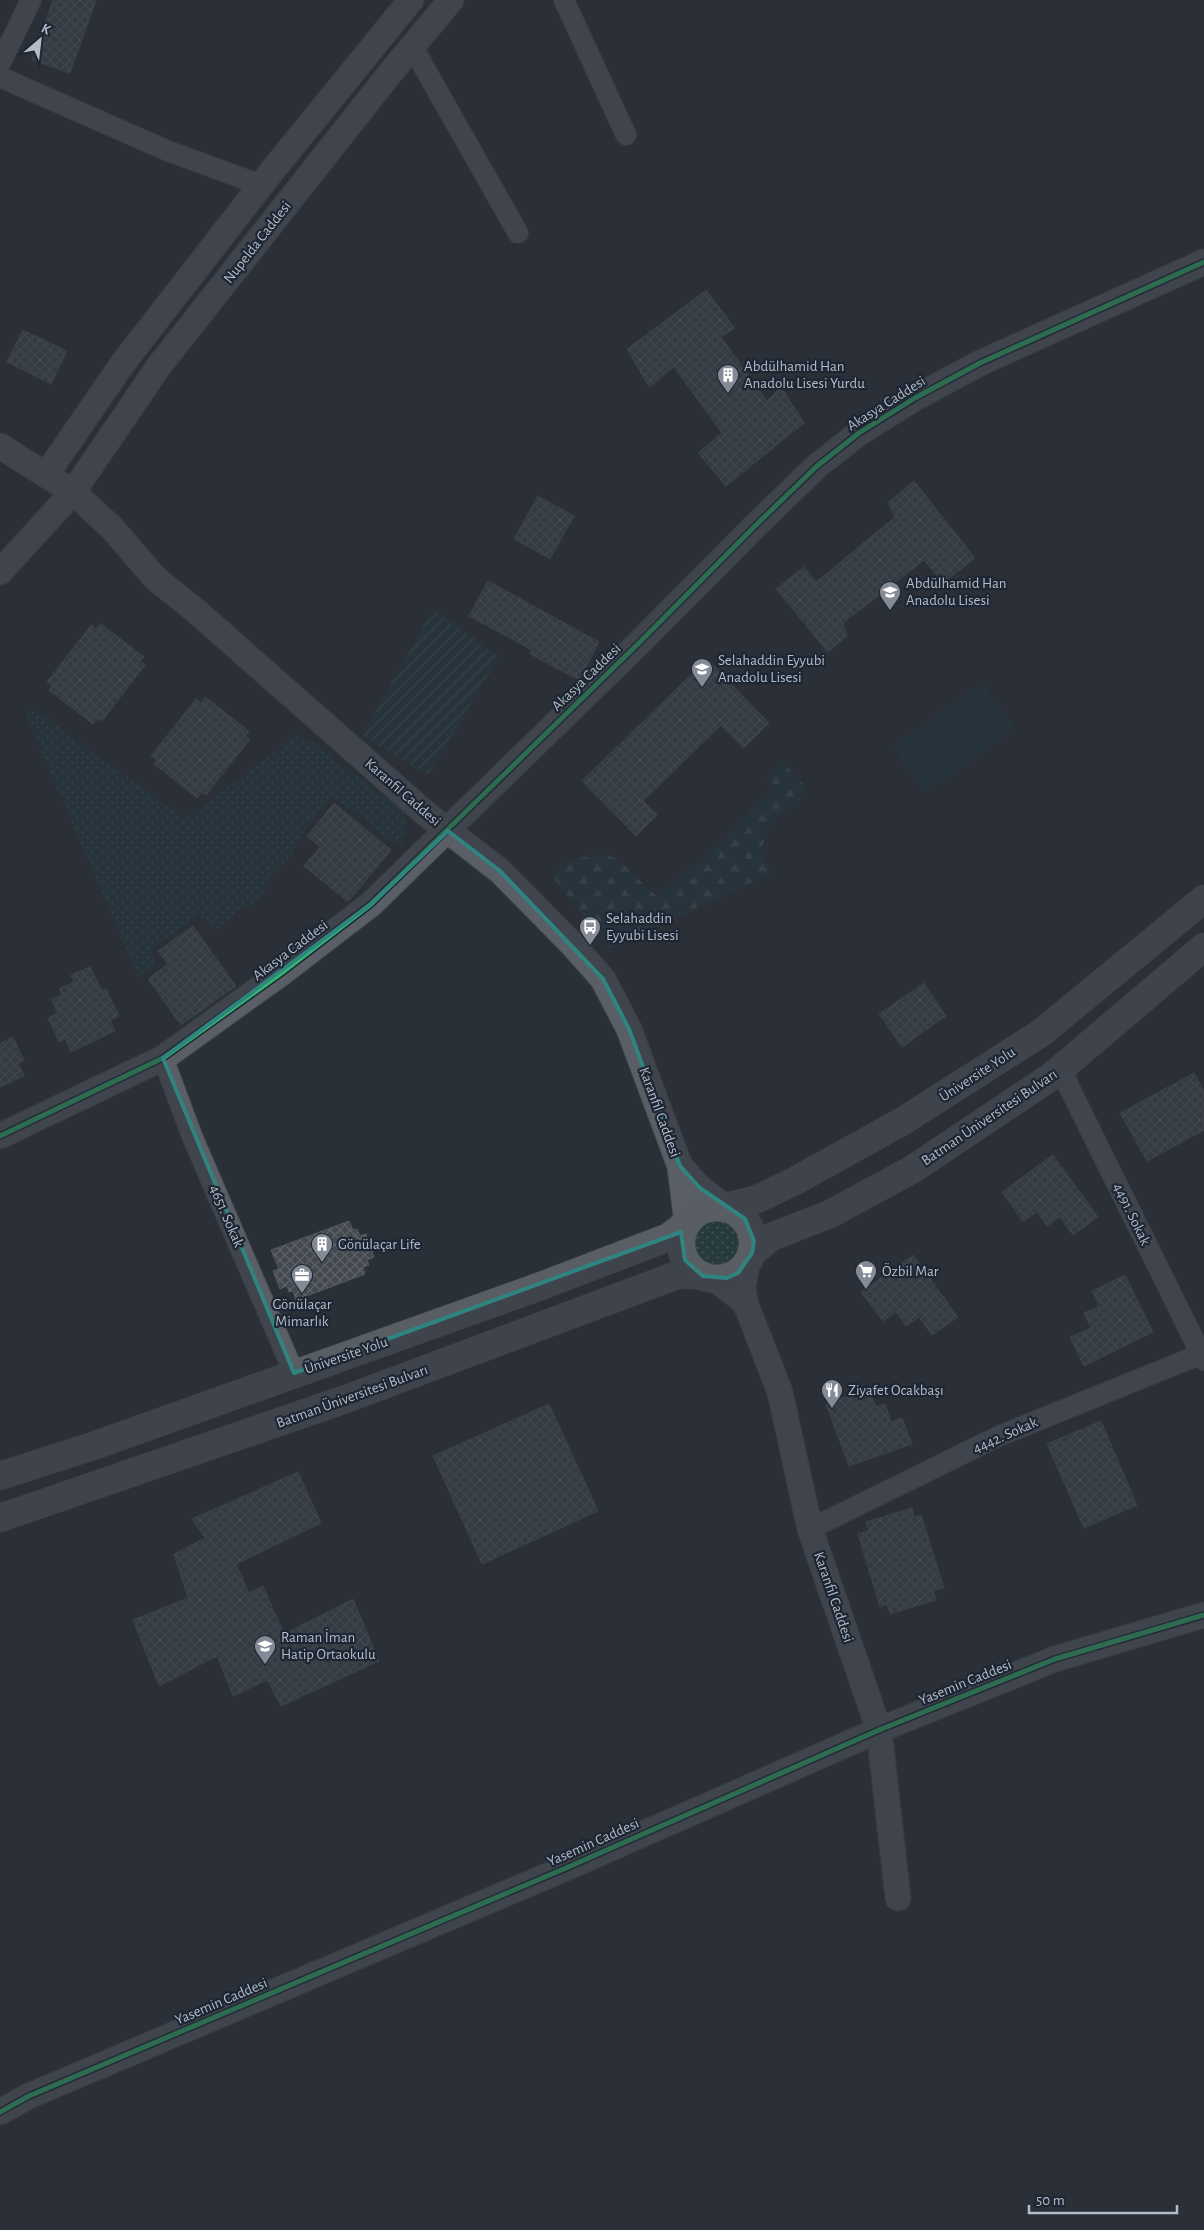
<svg xmlns="http://www.w3.org/2000/svg" width="1204" height="2230" font-family="'Alegreya Sans',sans-serif">
<defs>
<pattern id="grass-dots" width="8" height="8" patternUnits="userSpaceOnUse" patternTransform="scale(1.25)"><rect width="8" height="8" fill="#273a3e"/><path d="M2 2h.1M6 6h.1" fill="none" stroke="#445559" stroke-width="1.8" stroke-linecap="round"/></pattern>
<pattern id="forest-firs" width="22" height="20" patternUnits="userSpaceOnUse" patternTransform="scale(1.25)"><rect width="22" height="20" fill="#273a3e"/><path d="M5 1l3.5 6h-7zM16 11l3.5 6h-7z" fill="#445559"/></pattern>
<pattern id="garden-furrows" width="10" height="10" patternUnits="userSpaceOnUse" patternTransform="scale(1.25)"><rect width="10" height="10" fill="#273a3e"/><path d="M-1 1l2-2M0 10L10 0M9 11l2-2" fill="none" stroke="#445559"/></pattern>
<pattern id="building-cross-hatch" width="8" height="8" patternUnits="userSpaceOnUse" patternTransform="scale(1.25)"><rect width="8" height="8" fill="#444950"/><path d="M0 0l8 8M0 8l8-8" fill="none" stroke="#5d6168"/></pattern>
</defs>
<rect width="100%" height="100%" fill="#2a3038"/>
<g fill="url(#grass-dots)">
<path d="M31,707l154,112 114,-86 107,80v19l-5,16 -70,-52 -31,40 -8,19 -23,21 -10,27 -9,4 -6,-1 -28,24 -17,-15 -48,35 5,14 -18,13 -113,-265z"/>
<circle cx="717" cy="1242" r="26"/>
</g>
<path fill="url(#forest-firs)" d="M782,761l24,25c-6,20 -11,22 -30,29l-14,31v13l13,13 -166,77 -54,-69 3,-13c61,-27 56,-7 99,29l64,-53 32,-36 24,-19 -10,-10z"/>
<path fill="#273a3e" d="M982,683l33,45 -89,64 -33,-45z"/>
<path fill="url(#garden-furrows)" d="M433,609l66,48 -71,119 -66,-41z"/>
<g fill="url(#building-cross-hatch)" stroke="#52575f">
<path d="M53,0h43l-26,73 -38,-13z"/>
<path d="M706,290l29,38 -14,9 46,64 14,-14 23,36 -78,63 -28,-33 24,-20 -48,-66 -25,20 -22,-38z"/>
<path d="M23,330l44,21 -16,33 -44,-22z"/>
<path d="M914,481l61,77 -32,25 -19,-23 -81,63 4,13 -19,16 -52,-63 28,-22 12,15 79,-65 -7,-15z"/>
<path d="M538,496l36,20 -24,43 -36,-20z"/>
<path d="M488,581l111,61 -20,38 -49,-26 2,-4 -63,-34z"/>
<path d="M101,624l43,33 -4,4 5,4 -43,56 -4,-3 -5,6 -44,-34 3,-4 -5,-4 44,-57 5,4z"/>
<path d="M707,659l62,64 -25,25 -23,-23 -78,76 14,14 -21,21 -54,-55z"/>
<path d="M205,697l44,34 -4,5 5,3 -44,56 -4,-3 -5,6 -43,-34 3,-4 -6,-4 45,-57 5,4z"/>
<path d="M334,803l57,47 -43,52 -44,-36 16,-19 -13,-11z"/>
<path d="M193,926l43,60 -55,39 -33,-46 20,-15 -10,-13z"/>
<path d="M90,967l12,24 4,-2 13,27 -9,4 5,11 -44,21 -6,-13 -6,3 -11,-24 10,-5 -7,-14 11,-4 -3,-6 15,-7 -3,-7z"/>
<path d="M924,983l22,33 -44,31 -23,-33z"/>
<path d="M13,1037l11,24 -6,2 6,13 -24,11v-44z"/>
<path d="M1194,1073l10,18v39l-57,31 -27,-48z"/>
<path d="M1053,1155l45,62 -25,18 -13,-18 -13,9 -10,-14 -14,10 -21,-30z"/>
<path d="M349,1221l4,9 4,-1 3,7 6,-2 8,23 -7,3 2,5 -6,2 2,7 -69,26 -3,-9 -4,1 -2,-6 -7,3 -7,-18 6,-2 -8,-19z"/>
<path d="M913,1255l45,62 -26,18 -13,-18 -13,9 -10,-14 -13,9 -22,-29z"/>
<path d="M1125,1275l28,57 -69,34 -14,-29 21,-9 -7,-15 15,-7 -7,-15z"/>
<path d="M869,1389l7,18 9,-3 6,18 11,-4 10,26 -63,22 -23,-62z"/>
<path d="M549,1404l49,107 -116,53 -49,-108z"/>
<path d="M1101,1421l36,84 -53,23 -37,-84z"/>
<path d="M298,1472l23,51 -85,41 13,29 14,-7 21,48 69,-35 26,62 -98,45 -14,-26 -34,16 -16,-40 -58,30 -26,-66 55,-22 -14,-44 31,-16 -13,-19z"/>
<path d="M912,1508l2,9 7,-2 23,73 -11,3 3,9 -46,14 -3,-10 -7,3 -22,-73 11,-3 -3,-9z"/>
</g>
<g fill="none" stroke-linecap="round" stroke-linejoin="round">
<g stroke="#484c53" stroke-width="22">
<g id="minor">
<path d="M564,0l62,135"/>
<path d="M412,46l106,187"/>
<path d="M0,64l31,-64"/>
<path d="M0,77l168,74 93,34"/>
<path d="M163,1058l29,78 102,237"/>
<path d="M1062,1067l7,20 135,273"/>
<path d="M810,1529l189,-93 205,-83"/>
</g>
</g>
<g stroke="#484c53" stroke-width="27">
<g id="tertiary">
<path d="M0,446l73,46 40,37 42,49 41,33 228,201 76,59 72,73 31,35 26,50 51,137 7,57"/>
<path d="M46,475l77,-112 149,-192 139,-171"/>
<path d="M0,572l73,-80 86,-126 232,-294 60,-72"/>
<path d="M0,1136l163,-78 117,-84 91,-70 269,-262 116,-117 61,-59 42,-33 56,-35 65,-35 224,-101"/>
<path d="M680,1166l20,22 25,19"/>
<path d="M715,1279l30,23 -2,-16 4,-22"/>
<path d="M745,1302l35,90 30,137 69,201 19,168"/>
<path d="M0,2112l29,-16 537,-228 313,-138 176,-71 149,-44"/>
</g>
</g>
<g stroke="#484c53" stroke-width="29">
<g id="secondary">
<path d="M725,1207l30,-7 38,-18 110,-61 138,-88 163,-134"/>
<circle cx="717" cy="1243" r="36"/>
<path d="M752,1253l19,-16 59,-23 83,-45 139,-93 152,-129"/>
<path d="M0,1476l96,-31 445,-159 128,-49 18,-14"/>
<path d="M0,1518l346,-119 334,-125 23,2"/>
</g>
</g>
<use href="#minor" stroke="#5a5e66" stroke-width="20"/>
<use href="#tertiary" stroke="#5a5e66" stroke-width="25"/>
<use href="#secondary" stroke="#595d64" stroke-width="28"/>
<g stroke="#1d2633" stroke-width="8">
<g id="cycleway">
<path d="M0,1136l163,-78 117,-84 91,-70 269,-262 116,-117 61,-59 42,-33 56,-35 65,-35 224,-101"/>
<path d="M0,2112l29,-16 537,-228 313,-138 176,-71 149,-44"/>
</g>
</g>
<use href="#cycleway" stroke="#33b770" stroke-width="5"/>
</g>
<path d="M0 0H1204V2230H0ZM448,831l52,40 103,108 26,50 51,137 20,22 45,31 9,22 -2,12 -14,20 -11,5 -24,-2 -18,-16 -4,-28 -387,141 -131,-315 208,-154z" fill="#2a3038" fill-opacity=".55" fill-rule="evenodd"/>
<path fill="none" stroke="#308480" stroke-width="4" stroke-linejoin="round" d="M448,831l52,40 103,108 26,50 51,137 20,22 45,31 9,22 -2,12 -14,20 -11,5 -24,-2 -18,-16 -4,-28 -387,141 -131,-315 208,-154z"/>
<defs>
<g id="building-pin" transform="scale(1.125)"><path d="M0 17L-7.5 6A9.5 9.5 0 1 1 7.5 6Z" fill="#848b96" stroke="#1d2633"/><path d="M-4-6H4V6H1V3H-1V6H-4ZM-2.5-4.3h1.7v1.8h-1.7ZM.8-4.3h1.7v1.8H.8ZM-2.5-1h1.7V.8h-1.7ZM.8-1h1.7V.8H.8Z" fill="#fff"/></g>
<g id="school-pin" transform="scale(1.125)"><path d="M0 17L-7.5 6A9.5 9.5 0 1 1 7.5 6Z" fill="#848b96" stroke="#1d2633"/><path d="M0-5L7-2L0 1L-7-2ZM-4 1L0 2.5L4 1V4Q0 6-4 4Z" fill="#fff"/></g>
<g id="bus-pin" transform="scale(1.125)"><path d="M0 17L-7.5 6A9.5 9.5 0 1 1 7.5 6Z" fill="#848b96" stroke="#1d2633"/><path d="M-5-6H5V4H4V6H2V4H-2V6H-4V4H-5ZM-3.5-4V0h7V-4ZM-3.5 1.2v1.5H-2V1.2ZM2 1.2v1.5H3.5V1.2Z" fill="#fff"/></g>
<g id="supermarket-pin" transform="scale(1.125)"><path d="M0 17L-7.5 6A9.5 9.5 0 1 1 7.5 6Z" fill="#848b96" stroke="#1d2633"/><path d="M-6-5.5h2.5l.6 2H6L4.5 2H-2.5L-4.4-4H-6ZM-1.5 3.2a1.3 1.3 0 1 0 .1 0ZM3 3.2a1.3 1.3 0 1 0 .1 0Z" fill="#fff"/></g>
<g id="office-pin" transform="scale(1.125)"><path d="M0 17L-7.5 6A9.5 9.5 0 1 1 7.5 6Z" fill="#848b96" stroke="#1d2633"/><path d="M-6-3h4V-5.5h4V-3h4V5H-6ZM-1-4.5V-3h2v-1.5ZM-6 0V1H6V0Z" fill="#fff"/></g>
<g id="restaurant-pin" transform="scale(1.125)"><path d="M0 17L-7.5 6A9.5 9.5 0 1 1 7.5 6Z" fill="#848b96" stroke="#1d2633"/><path d="M-5-6h1v4h1v-4h1v4h1v-4h1v5L-1.5 .5V6h-2V.5L-5-1ZM5-6V6H3V1.5H1.5Q1.5-4 5-6Z" fill="#fff"/></g>
</defs>
<g fill-rule="evenodd">
<use href="#building-pin" x="728" y="375"/>
<use href="#school-pin" x="890" y="592"/>
<use href="#school-pin" x="702" y="669"/>
<use href="#bus-pin" x="590" y="927"/>
<use href="#building-pin" x="322" y="1244"/>
<use href="#supermarket-pin" x="866" y="1271"/>
<use href="#office-pin" x="302" y="1275"/>
<use href="#restaurant-pin" x="832" y="1390"/>
<use href="#school-pin" x="265" y="1646"/>
</g>
<g text-anchor="middle" stroke-width="4.5" stroke-linejoin="round" paint-order="stroke">
<g font-size="15" fill="#b4bcc9" stroke="#1d2633">
<text transform="translate(257 242) rotate(-52)" y="5">Nupelda Caddesi</text>
<text transform="translate(886 403) rotate(-32)" y="5">Akasya Caddesi</text>
<text transform="translate(586 677) rotate(-44)" y="5">Akasya Caddesi</text>
<text transform="translate(403 792) rotate(41)" y="5">Karanfil Caddesi</text>
<text transform="translate(290 950) rotate(-37)" y="5">Akasya Caddesi</text>
<text transform="translate(977 1074) rotate(-33)" y="5">Üniversite Yolu</text>
<text transform="translate(660 1112) rotate(70)" y="5">Karanfil Caddesi</text>
<text transform="translate(989 1117) rotate(-34)" y="5">Batman Üniversitesi Bulvarı</text>
<text transform="translate(1132 1214) rotate(64)" y="5">4491. Sokak</text>
<text transform="translate(227 1216) rotate(67)" y="5">4651. Sokak</text>
<text transform="translate(346 1355) rotate(-19)" y="5">Üniversite Yolu</text>
<text transform="translate(352 1396) rotate(-20)" y="5">Batman Üniversitesi Bulvarı</text>
<text transform="translate(1005 1435) rotate(-24)" y="5">4442. Sokak</text>
<text transform="translate(834 1597) rotate(71)" y="5">Karanfil Caddesi</text>
<text transform="translate(965 1682) rotate(-22)" y="5">Yasemin Caddesi</text>
<text transform="translate(593 1842) rotate(-24)" y="5">Yasemin Caddesi</text>
<text transform="translate(221 2001) rotate(-23)" y="5">Yasemin Caddesi</text>
</g>
<g font-size="15" fill="#b4bcc9" stroke="#1d2633" text-anchor="start">
<text x="744" y="371">Abdülhamid Han<tspan x="744" dy="17">Anadolu Lisesi Yurdu</tspan></text>
<text x="906" y="588">Abdülhamid Han<tspan x="906" dy="17">Anadolu Lisesi</tspan></text>
<text x="718" y="665">Selahaddin Eyyubi<tspan x="718" dy="17">Anadolu Lisesi</tspan></text>
<text x="606" y="923">Selahaddin<tspan x="606" dy="17">Eyyubi Lisesi</tspan></text>
<text x="338" y="1249">Gönülaçar Life</text>
<text x="882" y="1276">Özbil Mar</text>
<text x="302" y="1309" text-anchor="middle">Gönülaçar<tspan x="302" dy="17">Mimarlık</tspan></text>
<text x="848" y="1395">Ziyafet Ocakbaşı</text>
<text x="281" y="1642">Raman İman<tspan x="281" dy="17">Hatip Ortaokulu</tspan></text>
</g>
</g>
<g transform="translate(40 40) rotate(28)" stroke="#1d2633" stroke-width="4" paint-order="stroke">
<path d="M0-4L9 19L0 12L-9 19Z" fill="#b4bcc9"/>
<text y="-8" font-size="14" font-weight="bold" text-anchor="middle" fill="#b4bcc9">K</text>
</g>
<path d="M1029 2205v8h148v-8" fill="none" stroke="#b4bcc9" stroke-width="2.5"/>
<text x="1036" y="2205" font-size="15" fill="#b4bcc9" stroke="#1d2633" stroke-width="4" paint-order="stroke">50 m</text>
</svg>
